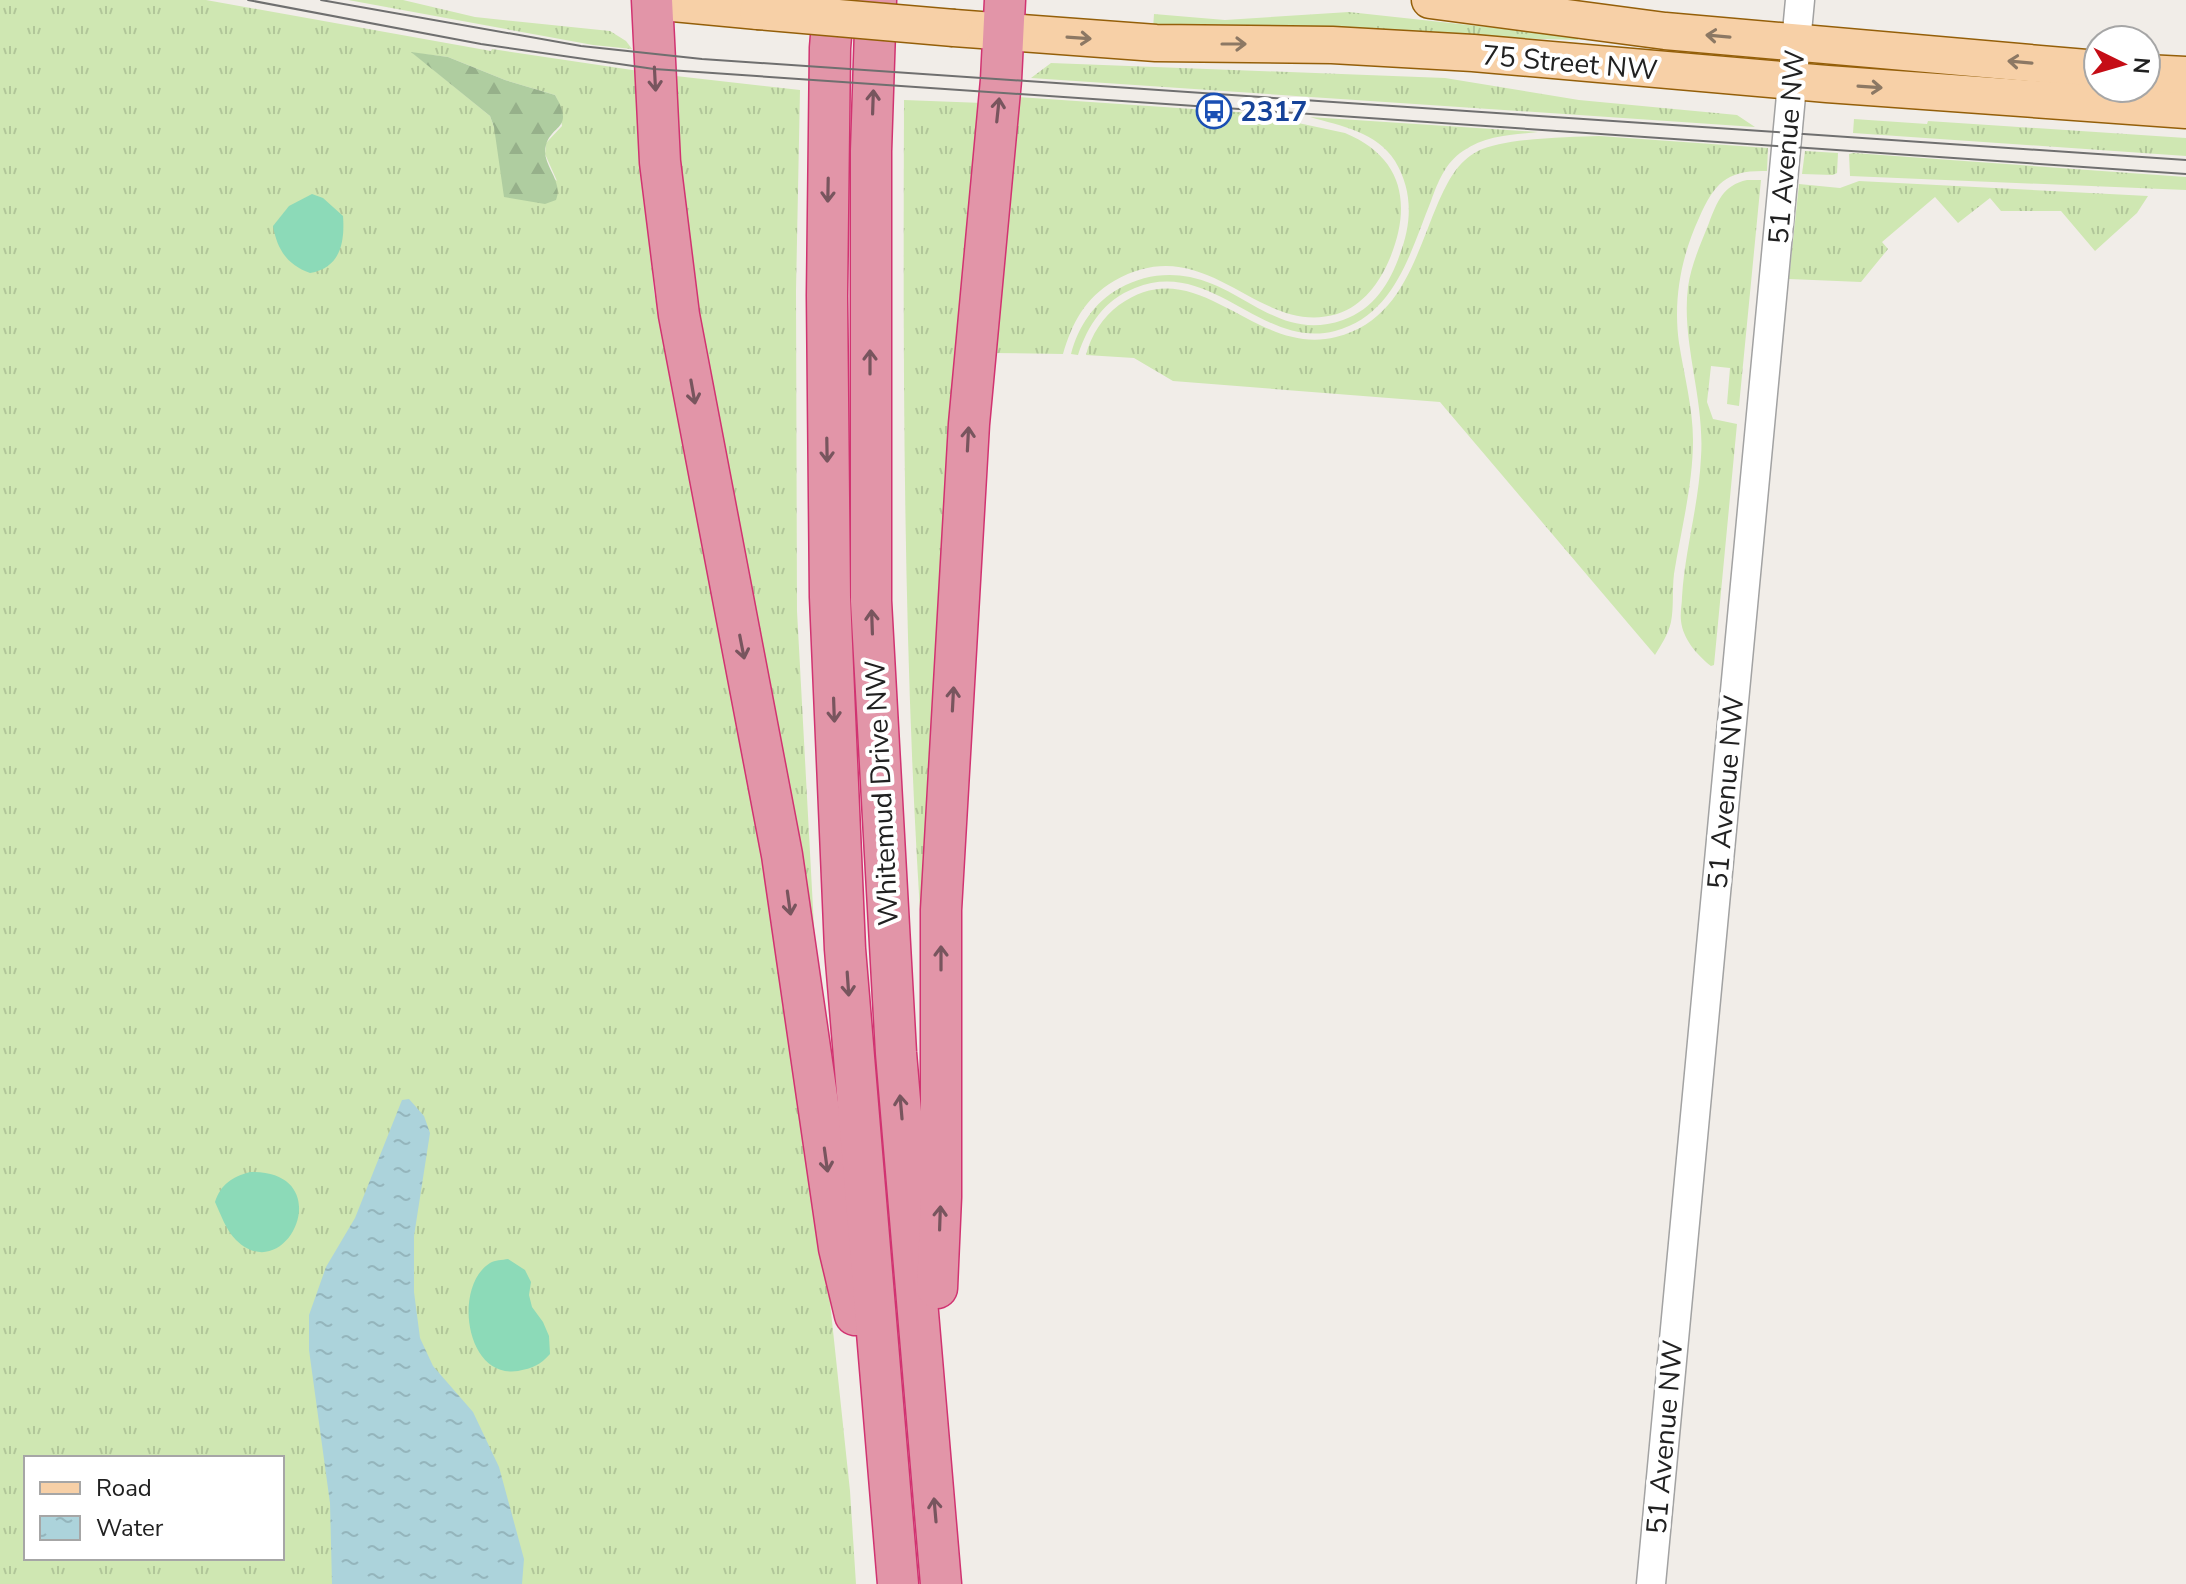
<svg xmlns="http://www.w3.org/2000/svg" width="2186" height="1584" font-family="'Nunito Sans',sans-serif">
<defs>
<pattern id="grass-tufts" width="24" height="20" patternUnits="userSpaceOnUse" patternTransform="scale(2)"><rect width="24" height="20" fill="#cfe7b2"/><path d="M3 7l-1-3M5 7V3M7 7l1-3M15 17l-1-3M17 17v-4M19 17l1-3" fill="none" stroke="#b1c699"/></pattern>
<pattern id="forest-firs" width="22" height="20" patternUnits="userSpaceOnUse" patternTransform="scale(2)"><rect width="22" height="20" fill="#afcda0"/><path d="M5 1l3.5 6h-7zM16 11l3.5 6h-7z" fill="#96b08a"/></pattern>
<pattern id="water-ripples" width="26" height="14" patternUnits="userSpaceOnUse" patternTransform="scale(2)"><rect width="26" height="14" fill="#acd3db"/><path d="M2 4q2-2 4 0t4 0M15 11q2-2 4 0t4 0" fill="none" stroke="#94b5bc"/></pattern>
</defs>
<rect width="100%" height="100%" fill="#f1ede8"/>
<g fill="url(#grass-tufts)" fill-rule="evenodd">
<path d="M0,0h206l285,51 1,-2 147,22 4,94 11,127 102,506 71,476 23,217 6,93h-856zM413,53l35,4 57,23 50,15 3,6 4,25 -16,17 -1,11 12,27 -63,-54 -4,-11zM26,1458h256v100h-256z"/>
<path d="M348,0h55l72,17 135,14 16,10 6,8 -39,-4z"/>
<path d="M1349,12l229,25v3l-425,-11 1,-15 71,6z"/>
<path d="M1051,63l394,15 134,22 158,15 18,12 -724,-49z"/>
<path d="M667,75l133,15 -4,201 1,320 19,353 -95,-479z"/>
<path d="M1018,97l233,16 94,20c58,24 67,71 45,125 -10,24 -27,48 -53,56 -80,24 -129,-87 -223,-33 -29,17 -42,42 -51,73l-71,-1z"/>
<path d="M904,100l79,3 -60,853c-20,-285 -20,-571 -19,-856z"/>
<path d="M1310,117l228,15c-26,3 -52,3 -75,19 -18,12 -25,31 -32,50 -21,52 -36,114 -96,130 -74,19 -123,-74 -200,-43 -31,12 -47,37 -57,67l-7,-1c7,-27 23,-52 49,-66 21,-12 46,-16 70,-11 57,12 90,65 153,43 31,-11 47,-37 57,-66 12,-32 13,-63 -5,-93 -18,-29 -54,-35 -85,-44z"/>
<path d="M1854,119l73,5 1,-3 258,17v18l-333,-23z"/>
<path d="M1599,136l169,12 -1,23c-40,-1 -52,11 -68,47 -18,39 -26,82 -20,125 5,32 14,65 14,97 0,45 -12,90 -19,134 -2,16 0,33 -3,48 -3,13 -10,23 -16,33l-215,-253 -267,-21 -39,-23 -48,-3c5,-20 17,-38 33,-50 79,-57 135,53 217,32 65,-16 79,-80 102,-134 10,-22 19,-41 40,-52 26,-13 91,-14 121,-15z"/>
<path d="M1805,151l33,2 -1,20 -4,2 -31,-1z"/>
<path d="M1853,153l333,24v13l-336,-14 -1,-22z"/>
<path d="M1747,180h14l-22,226 -12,-2 3,-36 -19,-2 -4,36 6,17 24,5 -23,241 -3,1c-14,-11 -28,-27 -30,-45 -1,-8 1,-17 1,-24 3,-48 17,-93 19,-140 4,-58 -20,-115 -13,-170 3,-22 13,-44 21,-64 8,-21 14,-38 38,-43z"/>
<path d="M1859,181l289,15 -11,17 -42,38 -34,-40h-60l-11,-13 -32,25 -23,-26 -53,45 6,7 -27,33 -72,-3 10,-95 41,4z"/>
</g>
<path fill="url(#forest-firs)" d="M411,52l37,5 57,23 50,15c20,35 -3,29 -9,50 -6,19 18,35 10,55l-11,4 -41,-7 -10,-70 -4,-11z"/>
<g fill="#8cdab8">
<path d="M312,194l11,4 20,18c2,27 -3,52 -33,57 -23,-8 -33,-24 -37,-47l16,-20z"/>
<path d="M250,1172c91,-2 37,118 -14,68 -10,-10 -15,-25 -21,-38 6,-18 17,-25 35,-30z"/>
<path d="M508,1259l17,11 6,12 -2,13 3,12 11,15 6,14 1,18c-10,11 -17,14 -32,17 -53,8 -65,-85 -28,-108 5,-3 12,-3 18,-4z"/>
</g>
<path fill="url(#water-ripples)" d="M409,1099l15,17 6,17 -16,103v56l6,46 13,28 40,46 26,55 25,92 -2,25h-190l-2,-81 -21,-153v-35l17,-48 29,-49 47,-118z"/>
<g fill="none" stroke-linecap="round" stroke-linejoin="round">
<g stroke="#a2a2a2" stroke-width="31">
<path id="tertiary" d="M1651,1584l149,-1584"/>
</g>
<g stroke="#945f09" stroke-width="39">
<g id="primary">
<path d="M1430,0l235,31 433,38"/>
<path d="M652,1l106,10"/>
<path d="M954,28l202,15 176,2 141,8 354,31 359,26"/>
<path d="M2146,73l40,2"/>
</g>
</g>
<g stroke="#d13371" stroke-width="43">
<g id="motorway">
<path d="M652,0l8,162 19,153 103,540 57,393 16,67"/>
<path d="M834,0l-4,48 -3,248 3,301 15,352 53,635"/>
<path d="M876,0l-5,151v450l25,452 45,531"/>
<path d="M937,1288l4,-91v-287l28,-486 32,-344 4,-80"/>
</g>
</g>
<use href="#tertiary" stroke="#fff" stroke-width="28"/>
<use href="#primary" stroke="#f7d0a7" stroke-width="36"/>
<use href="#motorway" stroke="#e295a8" stroke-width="40"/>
<g stroke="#6f6f6f" stroke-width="2">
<path d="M248,0l233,44 173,25 1532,105"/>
<path d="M321,0l260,46 121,13 1484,101"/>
</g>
<g stroke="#945f09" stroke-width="39" stroke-linecap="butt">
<path id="primary-bridge" d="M758,11l196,17"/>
</g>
<use href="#primary-bridge" stroke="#f7d0a7" stroke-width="36"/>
</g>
<defs><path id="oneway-shaft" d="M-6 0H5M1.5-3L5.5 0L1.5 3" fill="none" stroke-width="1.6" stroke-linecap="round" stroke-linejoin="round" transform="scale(2)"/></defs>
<g stroke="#8c7864">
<use href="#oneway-shaft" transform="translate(1718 36) rotate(-175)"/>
<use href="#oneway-shaft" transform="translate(1079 38) rotate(4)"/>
<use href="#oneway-shaft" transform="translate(1234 44)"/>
<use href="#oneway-shaft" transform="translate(2020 62) rotate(-175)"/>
<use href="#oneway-shaft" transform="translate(1870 87) rotate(4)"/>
</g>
<g stroke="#78555e">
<use href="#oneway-shaft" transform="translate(655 79) rotate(87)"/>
<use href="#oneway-shaft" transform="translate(873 102) rotate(-88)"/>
<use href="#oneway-shaft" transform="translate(998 110) rotate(-84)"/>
<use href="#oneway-shaft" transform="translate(828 190) rotate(91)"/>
<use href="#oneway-shaft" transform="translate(870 362) rotate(-90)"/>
<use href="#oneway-shaft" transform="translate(693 392) rotate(80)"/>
<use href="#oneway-shaft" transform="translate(968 439) rotate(-87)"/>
<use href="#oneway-shaft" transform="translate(827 450) rotate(89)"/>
<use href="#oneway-shaft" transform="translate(872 622) rotate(-92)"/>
<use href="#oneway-shaft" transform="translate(742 647) rotate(79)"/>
<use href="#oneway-shaft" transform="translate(953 699) rotate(-87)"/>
<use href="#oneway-shaft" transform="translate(834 710) rotate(88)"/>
<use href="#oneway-shaft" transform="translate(789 903) rotate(82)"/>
<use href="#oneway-shaft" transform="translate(941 958) rotate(-90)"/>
<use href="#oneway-shaft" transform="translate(848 984) rotate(86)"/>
<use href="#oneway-shaft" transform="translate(901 1107) rotate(-95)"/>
<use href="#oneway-shaft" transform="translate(826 1160) rotate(82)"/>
<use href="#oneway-shaft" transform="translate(940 1218) rotate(-88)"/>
<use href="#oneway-shaft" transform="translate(935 1510) rotate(-95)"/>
</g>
<defs>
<g id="bus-ring" transform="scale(1.8)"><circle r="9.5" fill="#fff" stroke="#1a4fb4" stroke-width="1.5"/><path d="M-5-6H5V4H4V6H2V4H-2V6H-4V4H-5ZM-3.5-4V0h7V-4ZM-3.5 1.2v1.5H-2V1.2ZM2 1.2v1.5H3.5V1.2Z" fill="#1a4fb4"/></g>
</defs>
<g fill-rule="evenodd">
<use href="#bus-ring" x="1214" y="111"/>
</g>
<g text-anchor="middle" stroke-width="8" stroke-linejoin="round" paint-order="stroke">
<g font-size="28" fill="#212121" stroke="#fff">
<text transform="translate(1570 62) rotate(5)" y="10">75 Street NW</text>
<text transform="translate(1786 147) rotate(-85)" y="10">51 Avenue NW</text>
<text transform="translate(1725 792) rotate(-85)" y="10">51 Avenue NW</text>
<text transform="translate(881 793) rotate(-93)" y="10">Whitemud Drive NW</text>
<text transform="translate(1664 1437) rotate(-85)" y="10">51 Avenue NW</text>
</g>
<g font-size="28" font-weight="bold" fill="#164399" stroke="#fff" text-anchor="start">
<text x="1240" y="121">2317</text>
</g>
</g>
<rect x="24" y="1456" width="260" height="104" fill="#ffffff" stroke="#a6a6a6" stroke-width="2"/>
<rect x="40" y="1482" width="40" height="12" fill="#f7d0a7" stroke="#a6a6a6" stroke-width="2"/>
<text x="96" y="1496" font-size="24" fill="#212121">Road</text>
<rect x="40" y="1516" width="40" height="24" fill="url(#water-ripples)" stroke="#a6a6a6" stroke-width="2"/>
<text x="96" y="1536" font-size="24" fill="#212121">Water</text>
<g transform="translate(2122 64) rotate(95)"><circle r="38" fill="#ffffff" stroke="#a6a6a6" stroke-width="2"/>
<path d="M0-6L14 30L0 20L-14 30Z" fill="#c50d16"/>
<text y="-12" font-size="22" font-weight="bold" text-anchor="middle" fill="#212121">N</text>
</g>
</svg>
